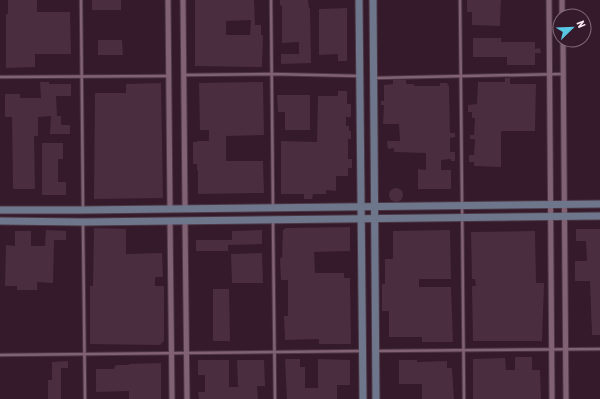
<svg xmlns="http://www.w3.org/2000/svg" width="600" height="399" font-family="'Asap Condensed',sans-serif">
<rect width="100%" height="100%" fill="#341a2a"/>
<g fill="#4a2e3f" fill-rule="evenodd">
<path d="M8,0h29v12h33l1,42h-36v13l-29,1v-54h2z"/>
<rect x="92" y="0" width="29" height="10"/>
<path d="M195,0h59l1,25h6v10h2l-1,32 -67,-1zM251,20l-1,15h-24v-14z"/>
<path d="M280,0h28l1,8h1l1,55 -30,1v-10h18v-12l-17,1v-38l-2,1z"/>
<path d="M467,0h34l-1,26 -28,-1v-13h-5z"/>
<path d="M347,8v53h-9v-7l-19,1v-46z"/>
<path d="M473,38h28v4h34v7l5,-1 1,5h-6v12h-28v-8h-34z"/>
<path d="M98,40h24l1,15h-25z"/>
<path d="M505,78h5v6h26l-1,47h-34v36l-27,-1v-4h-5v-7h5l1,-16h-5v-4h4l1,-17h-3v-6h-4v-7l9,-1 1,-22h27z"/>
<path d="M393,80h13v4h8v2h26v-3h7l2,4 1,46h5v4l-5,1v14h5v9h-4v-2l-10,1v10h10v19h-33v-20l8,1v-17l-32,-1v-4l-6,1 -1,-8h13l-1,-17h-16l1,-19h-3v-4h3v-16l9,-1z"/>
<path d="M40,82h9v2h22v12h-15l1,20h4v9h9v9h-20l1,-18 -13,1v19h-4l1,53h-22l-1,-72h-7v-23h15v4h21z"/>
<path d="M263,82l1,53 -38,1v25h37l1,32 -66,1v-24h-1v-6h-4v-22h4v-1h12v-11h-9l-1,-47z"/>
<path d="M161,83l2,115 -69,1 1,-106h31v-9z"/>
<path d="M338,91h9v13h4v13h-5v9h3v5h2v8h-3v20h4v9h-4v8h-12v15l-10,-1v4h-13l-1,5h-8v-5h-23v-53l36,1 1,-46h20z"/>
<path d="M277,95h33v35h-25v-18h-7z"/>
<path d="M42,143h21v16h-5v23h8v13h-24z"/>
<circle cx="396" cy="195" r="7"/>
<path d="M350,227v24l-36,1 1,21h29v5h6l1,66h-32v-5l-34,1 -1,-24h4v-36h-7l-1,-22h2l1,-28 3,-2z"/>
<path d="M94,228l32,1v25l36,-1 1,24h-8v9h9v55l-4,4 -70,-1v-58h3z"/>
<path d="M576,229h24v106h-8l-2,-54h-15v-20h12l-1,-20h-10z"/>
<path d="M46,230l20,1v9h-12l-1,43 -16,-1v8h-20v-4h-12l1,-41 9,1v-15h16v15h14z"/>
<path d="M262,230v14l-34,1v6h-32v-11h36v-9z"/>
<path d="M450,230l1,49h-32v8h32l2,55h-31v-5h-33v-26h-7v-27h3v-25h8v-28z"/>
<path d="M535,231l1,52h8l-2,58h-69l-1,-51v-4h4l-1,-7h-3l-1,-47z"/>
<path d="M262,253l1,30h-31l-1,-29z"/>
<path d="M213,289h16l1,52h-17z"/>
<path d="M515,357h17v13h8l1,29h-68v-40l32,-1 1,12h9z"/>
<path d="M285,359h15v8h5v21h13v-29l32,1v25h-13v14h-50z"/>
<path d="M198,360h31v27h9l-1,-27h27l1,26h-8l1,13h-59l-1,-7h7v-17h-7z"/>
<path d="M399,360h18v2l30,-1v7h5l2,31h-32v-15h-23z"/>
<path d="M68,361v7h-7v31h-13v-19h4v-18z"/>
<path d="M161,363v36h-32v-8l-33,1v-23h18l1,-3 2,-1h12v-1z"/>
</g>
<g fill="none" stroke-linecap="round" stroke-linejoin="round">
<g stroke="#4c3644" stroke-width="4.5">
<g id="lane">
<path d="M81,0l2,209"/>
<path d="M271,0l2,207"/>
<path d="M460,0l4,399"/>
<path d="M184,75l87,-1 88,2"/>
<path d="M0,77l168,-1"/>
<path d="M375,78l187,-4"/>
<path d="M273,222l2,177"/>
<path d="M83,224l2,175"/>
<path d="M377,351l223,-2"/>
<path d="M0,355l362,-4"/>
</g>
</g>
<g stroke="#4c3644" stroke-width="7">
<g id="street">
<path d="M168,0l2,209"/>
<path d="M183,0l2,209"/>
<path d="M549,0l3,399"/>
<path d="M562,0v16"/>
<path d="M563,40l3,359"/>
<path d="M170,221l2,178"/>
<path d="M185,221l2,178"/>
</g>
</g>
<g stroke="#4c3644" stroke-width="9">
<g id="secondary">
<path d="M359,0l4,399"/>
<path d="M373,0l3,399"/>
<path d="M0,210h83l517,-6"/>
<path d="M0,221l83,1 517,-6"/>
</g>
</g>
<use href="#lane" stroke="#816174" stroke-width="2.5"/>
<use href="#street" stroke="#816174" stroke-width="5"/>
<use href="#secondary" stroke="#6d768b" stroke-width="7"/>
</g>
<g transform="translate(572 28) rotate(67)"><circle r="19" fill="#341a2a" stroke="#846d7b"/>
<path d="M0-3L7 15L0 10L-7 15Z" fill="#59c8e4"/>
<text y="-6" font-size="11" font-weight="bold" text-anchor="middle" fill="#fce9f4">N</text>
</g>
</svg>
